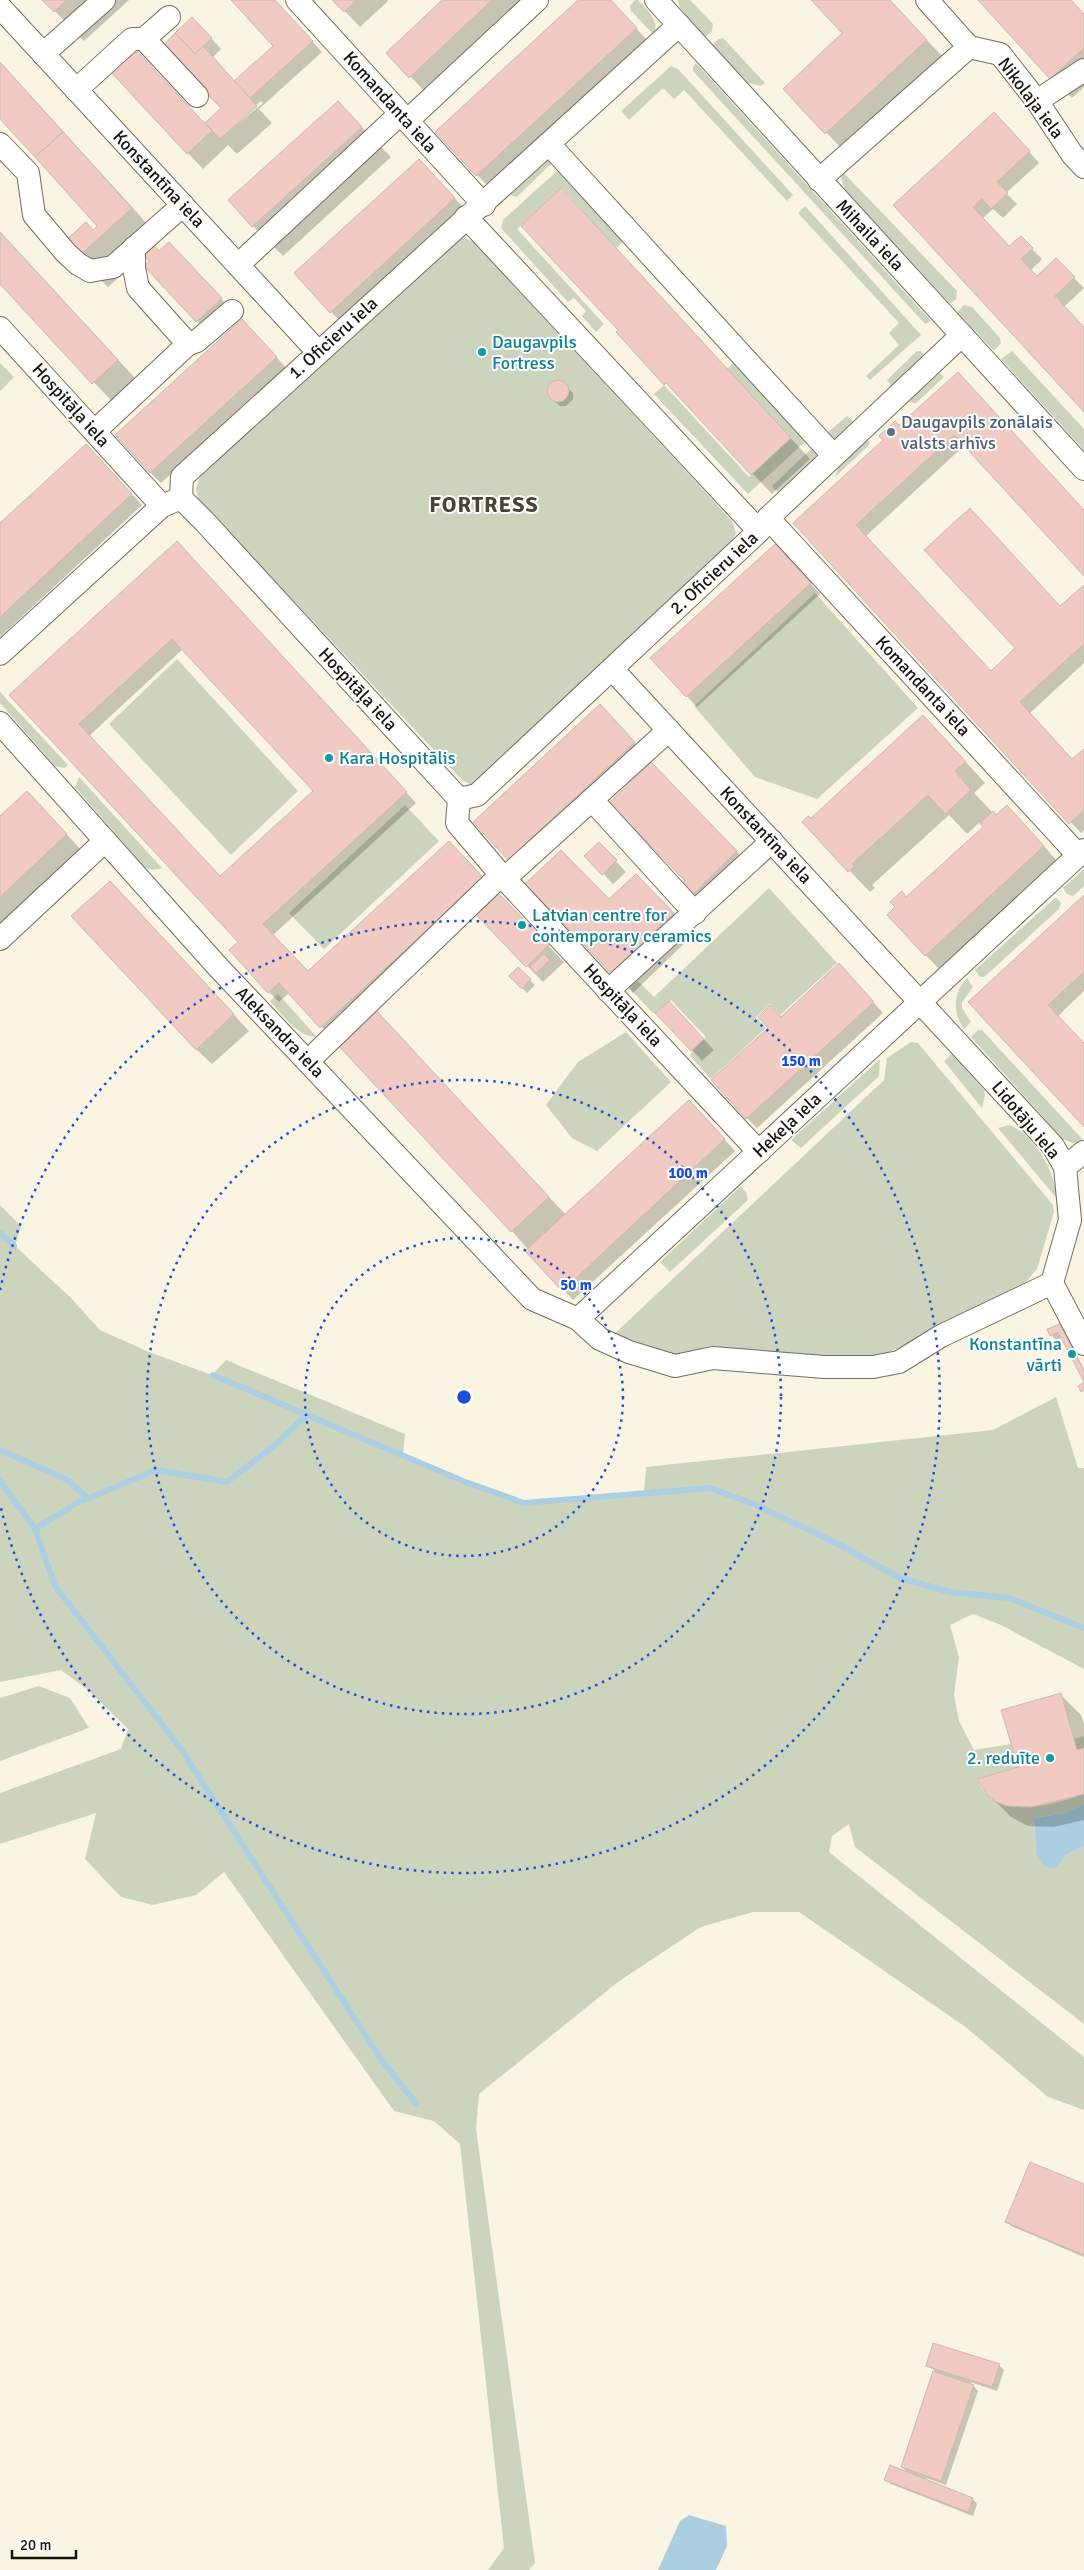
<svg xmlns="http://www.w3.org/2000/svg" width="1084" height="2570" font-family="Signika,sans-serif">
<rect width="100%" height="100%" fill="#f9f5e2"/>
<g fill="#cdd4bd">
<path d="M635,0h3c9,10 22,20 16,35l-23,-24 -1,-5z"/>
<path d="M678,0h12l23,24 -1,7 -7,6 -25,-29z"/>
<path d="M723,38l42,45 -4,3 -13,-3 -36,-38 6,-6z"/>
<path d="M696,63l235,258 -6,3 -232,-253v-4z"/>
<path d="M671,66l7,3 115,126 -6,6 -103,-111 -10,9 -11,-11 -34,32 -8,-9z"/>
<path d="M550,158l4,3 -37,36 -8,-2z"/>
<path d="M559,169l66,71 -9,8 -54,-60 -45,41 87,95 -8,8 -14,-16 4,-5 -12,-13 -6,4 -67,-74 2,-8z"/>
<path d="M843,172l114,119 -1,8 -6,5 -105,-114 -4,-12z"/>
<path d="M805,206l116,129 -51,45 -4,-4 33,-31 -10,-12 10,-10 -101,-110z"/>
<path d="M465,238l10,5 257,278 4,12 -6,12 -258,240 -9,-4 -265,-282 -2,-11 4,-11 256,-236z"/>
<path d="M964,305l8,2 28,31 1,5 -7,8 -37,-39z"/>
<path d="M917,351h4l4,6 -32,31 -6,-8z"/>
<path d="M1012,351l72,78v21l-83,-91z"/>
<path d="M736,360l71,80 -59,54 -94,-100 10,-9 85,92 41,-39 -63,-69z"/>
<path d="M0,363l14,14 -14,14z"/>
<path d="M940,373l4,4 -28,26 -9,-1z"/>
<path d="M847,416l8,7 -22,19 -7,-8z"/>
<path d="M867,439l3,4 -2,3 -33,31 5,-13z"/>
<path d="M813,447l7,7 -41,40 -7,-8z"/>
<path d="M815,593l103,115 -101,91 -62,-22 -61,-71z"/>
<path d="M177,659l121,132 -67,64 -122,-131z"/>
<path d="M0,692l68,73 -4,3 -9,-2 -55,-63z"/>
<path d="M79,777l83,91 -9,2 -8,-2 -70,-81z"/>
<path d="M405,805l34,36 -115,108 -35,-36z"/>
<path d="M1084,869v17l-11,10 -6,-2 -4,-6z"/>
<path d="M769,888l68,75 -57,52 -10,-11 -14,13 10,11 -55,51 -21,-23 3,-6 13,-13 -35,-37 -14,13h-4l-23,-24 3,-5 5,-3 16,16z"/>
<path d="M1056,897l5,6 -2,6 -75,68h-4l-5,-7z"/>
<path d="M967,978l6,9 -11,15v6l9,14 -7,7c-12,-17 -11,-36 3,-51z"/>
<path d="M278,994l39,43c-20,0 -34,-22 -47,-36z"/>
<path d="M978,1030h4l102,111 -9,3 -12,-5 -92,-102z"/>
<path d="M626,1032l45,50 -74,69 -25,-13 -26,-33 32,-43z"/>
<path d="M911,1042l7,1 135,162 1,7 -17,57 -11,13 -87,48 -61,27 -57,6 -86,-15 -27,-2 -30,12 -68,-20 274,-258 3,-22z"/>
<path d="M952,1054l32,36 1,6 -3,12 -38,-47z"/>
<path d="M880,1059l-1,17 -78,72 -10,-8z"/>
<path d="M1009,1125c28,11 45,47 49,75l-60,-72z"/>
<path d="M741,1186l5,6 2,8 -78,72 -10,-10z"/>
<path d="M0,1205l21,21 -6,20 56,52 29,32 49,22 63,23 14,-15 179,74 -2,21 60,26 61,22 120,-11 2,-25 347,-37 63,-33 22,71h6v201l-83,-44 -28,-11 -23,11 9,32 -5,38 5,26 15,29 37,-6 7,23 -41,12c18,44 73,26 107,15v10l-19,9 -31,5 2,36 21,14 9,-13 18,-9v178l-229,-177 -6,-23 -17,12 -3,16 255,205v53l-36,-13 -81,-69 -168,-116h-46l-52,15 -83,55 -139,112 -3,35 59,434 -6,7h-41l16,-22 -44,-404 -26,-23 -40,-10 -170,-239 -28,23 -43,10 -32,-8 -36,-38 11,-46 -96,31v-51l121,-44 7,-20 -40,-39 -27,-20 -61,12z"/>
<path d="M39,1686l31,12 19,30 -89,33v-63z"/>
<path d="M1084,1736v12l-7,2 -3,-11z"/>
</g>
<g fill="#abcfe1">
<path d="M1084,1804v42l-18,9 -9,13 -12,-1 -9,-13 -2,-36 31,-5z"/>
<path d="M689,2515l37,11 1,20 -11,24h-58l22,-49z"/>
</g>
<g fill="#0003" fill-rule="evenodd">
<path d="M44,0h85l-45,41z"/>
<path d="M233,0h41l48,52 -63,57 13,14 -35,31 -9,-9 -25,24 -15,-16 17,-28 18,-17 -59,-61 39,-18 18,20 -8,8 22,25 39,-36zM261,101l2,2 -27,22v-2z"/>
<path d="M334,0h53l1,1 -28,26z"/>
<path d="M444,0h91l-104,98 -43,-45z"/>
<path d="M579,0h31l36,39 -159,146 -10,-10z"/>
<path d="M813,0h76l53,56 -100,93 -57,-60 59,-56z"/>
<path d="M980,0h91l13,14v73l-12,11z"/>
<path d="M0,62l161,177 -8,8 6,6 10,-9 57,60 -24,22 -56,-60 5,-5 -6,-7 -37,33 -30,-30 21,-31 -99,-109z"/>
<path d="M338,103l53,54 -108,99 -30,-30z"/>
<path d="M1004,124l35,39 -33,30 11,11 -14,14 -10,-9 -10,9 27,30 11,-10 21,21 -11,11 6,7 19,-17 28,28 -20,19 20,21v82l-189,-205z"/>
<path d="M429,171l36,38 -124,113 -10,-10z"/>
<path d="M561,190l249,269 -38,35 -154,-162 1,-2z"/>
<path d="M0,232l147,159 -24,22 -123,-130z"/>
<path d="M253,331l34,38 -126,114 -11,-11z"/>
<path d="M554,382l9,1 10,10v6l-7,7h-6l-11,-10v-10z"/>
<path d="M968,384l116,127v63l-119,-129 -99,91 125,136 93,-85v76l-55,51 44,47 11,-11v80l-3,3 -286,-310 104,-96z"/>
<path d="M96,456l46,49 -142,132v-112z"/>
<path d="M187,553l229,250 -143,132 36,38 184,-84 -161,149 -43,-45 -10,9 -10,-10 -30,-50 -228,-247zM183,649l132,142 -94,87 -132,-142z"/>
<path d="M785,556l35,38 -123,113 -46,-49z"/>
<path d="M610,716l35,38 -126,115 -45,-47z"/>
<path d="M944,738l41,45 -11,10 19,20 3,3 26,6 37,41 -118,108 -53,-56 97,-88 -5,-5 -13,12 -18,-19 -77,70 3,3 -5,4 -67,-70 8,-2z"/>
<path d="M651,764l96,98 -49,47 -11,-27z"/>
<path d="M27,792l60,64 -87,81v-119z"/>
<path d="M599,843l27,29 -13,12 -27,-28z"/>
<path d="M527,884l82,17 47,-5 38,38 -61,59z"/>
<path d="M1084,897v94l-26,25 26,28v81l-114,-123z"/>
<path d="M125,898l124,133 -37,33 -16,-15z"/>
<path d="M515,911l49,51 -21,20 -65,-67z"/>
<path d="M518,969l17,16 -8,8 -17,-17z"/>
<path d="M849,975l34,38 -126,115 -10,-10 34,-100z"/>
<path d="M679,1013l35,37 -12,11 -10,-11z"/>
<path d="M395,1032l171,183 133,-103 36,39 -162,149 -61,-69z"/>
<path d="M1059,1326l5,5 20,38v10l-22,-42 -6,3 -5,-5z"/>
<path d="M1060,1694l21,21 3,9v96l-31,7 -25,-1 -17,-9 -22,-22 30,-27z"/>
<path d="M1084,2186v71l-73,-31 -4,-5z"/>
<path d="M927,2365h72l5,5 -7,21 -27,-9 8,9 -32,94 -20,-7 -1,3 48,18 4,5 -4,12 -82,-32 -5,-5 23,-5 -7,-7 33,-96z"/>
</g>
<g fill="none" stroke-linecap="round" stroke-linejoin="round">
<g stroke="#abcfe1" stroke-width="6">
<path d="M0,1233l14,13"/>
<path d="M213,1375l250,106 61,22 186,-15 46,17 78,37 66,36 50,14 59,6 75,30"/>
<path d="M0,1450l68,30 20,19"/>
<path d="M0,1481l35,48 20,57 126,163 201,312 34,42"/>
<path d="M35,1529l42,-26 79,-33 71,12 47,-36 32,-31"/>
</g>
</g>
<g fill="#f1cac1" stroke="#ceb8b3" fill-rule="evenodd">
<path d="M42,0h25l-13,12z"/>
<path d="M231,0h44l38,41 -63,57 -16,-17 39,-35z"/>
<path d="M332,0h25l-13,12z"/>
<path d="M442,0h50l-83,78 -23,-25z"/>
<path d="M578,0h33l26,28 -161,148 -41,-44z"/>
<path d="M811,0h79l37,40 -102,94 -42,-45 59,-56z"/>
<path d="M978,0h93l13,14v34l-34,31z"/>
<path d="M192,17l20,21 -17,16 -20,-21z"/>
<path d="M175,33l20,21 8,-8 54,60 -37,33 -15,-16 16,-15 -59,-61z"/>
<path d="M132,46l80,85 -25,23 -79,-85z"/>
<path d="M0,62l63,70 -28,25 -35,-38z"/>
<path d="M338,101l24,26 -110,100 -24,-27z"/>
<path d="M994,112l36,39 -33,31 11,11 -17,16 -9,-10 -9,8 36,39 12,-10 12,12 -12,11 16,17 19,-18 19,19 -20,19 29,31v85l-191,-207z"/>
<path d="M63,132l69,76 -55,50 -14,-15 23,-21 7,8 4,-4 -62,-69z"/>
<path d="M419,159l36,39 -125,115 -36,-40z"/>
<path d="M561,188l230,250 -40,37 -85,-92 -2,2 -29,-32 -19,-21 2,-2 -97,-104z"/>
<path d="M0,232l118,128 -26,24 -92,-100z"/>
<path d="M169,242l53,56 -26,24 -52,-56 5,-5 -5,-6 10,-9 5,5z"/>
<path d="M242,319l35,38 -127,116 -35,-38z"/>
<path d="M958,372l126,138v66l-130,-141 -98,90 135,146 24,-23 -91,-98 46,-42 90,98 24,-21v59l-64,58 52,57 12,-10v61l-15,14 -276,-301 90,-83 -4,-4 16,-15 4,4z"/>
<circle cx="558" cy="391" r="11"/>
<path d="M86,444l46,50 -132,123v-94z"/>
<path d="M177,541l230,251 -144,132 45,47 141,-130 35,37 -164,150 -41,-45 -11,10 -39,-43 9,-8 -229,-247zM172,639l141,152 -93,85 -141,-152z"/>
<path d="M775,544l36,39 -125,114 -36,-39z"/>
<path d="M600,704l35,38 -127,118 -35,-38z"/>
<path d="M923,715l43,47 -11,9 16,19 -26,24 -17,-19 -76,69 3,2 -7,6 -46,-50 6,-6 3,2z"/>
<path d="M651,762l86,89 -50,49 -10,-11 8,-8 -76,-78z"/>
<path d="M27,791l40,43 -67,63v-81z"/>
<path d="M1007,805l37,41 -119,110 -38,-41 8,-8 -5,-5 12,-11 4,6 77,-70 -3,-4 13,-12 3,4z"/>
<path d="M599,842l18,18 -15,15 -18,-19z"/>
<path d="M561,850l48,49 27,-25 38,39 -63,60 -86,-89z"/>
<path d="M110,881l124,133 -38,36 -125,-134z"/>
<path d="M499,894l50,51 -23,22 -50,-52z"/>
<path d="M1084,895v77l-36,33 36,38v84l-116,-125z"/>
<path d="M544,954l6,6 -14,13 -6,-6z"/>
<path d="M839,963l35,39 -128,117 -35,-39 57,-52 -10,-11 12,-12 11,12z"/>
<path d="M518,967l13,12 -9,10 -13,-13z"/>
<path d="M669,1001l35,38 -13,12 -36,-38z"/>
<path d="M375,1009l174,188 -38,35 -174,-188z"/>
<path d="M689,1100l36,39 -163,152 -37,-40z"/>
<path d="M1060,1324l24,47v11l-26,-50 -8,4 -3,-7z"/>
<path d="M1084,1382v8l-3,2 -3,-6z"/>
<path d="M1061,1693l16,57 7,-2v46l-52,13 -26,-1 -9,-4 -9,-6 -11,-17 41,-12 -17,-57z"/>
<path d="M1030,2162l54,22v71l-79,-33z"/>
<path d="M933,2343l67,21 -8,23 -66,-21z"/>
<path d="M933,2371l41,14 -33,96 -40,-14z"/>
<path d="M890,2465l83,33 -5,14 -84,-32z"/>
</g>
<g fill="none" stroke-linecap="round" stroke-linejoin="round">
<g stroke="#736f5e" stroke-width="24">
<g id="minor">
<path d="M297,0l187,205"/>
<path d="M656,0l428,469"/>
<path d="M927,0l42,47 31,7 37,47 35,53 12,13"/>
<path d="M0,7l318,345"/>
<path d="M144,39l25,-22"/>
<path d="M43,54l61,-54"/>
<path d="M76,90l56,-51h12l53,57"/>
<path d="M1037,101l47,-31"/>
<path d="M407,121l130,-121"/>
<path d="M0,144l28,29 6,42 32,38 12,11 12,7 23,-4 70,-62"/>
<path d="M549,144l284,311"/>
<path d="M819,180l150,-133"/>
<path d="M466,217l293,314"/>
<path d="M238,265l162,-151"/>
<path d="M0,328l162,178"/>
<path d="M188,344l9,-3 35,-30"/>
<path d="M95,431l93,-87 -50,-56 -4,-20v-20"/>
<path d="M181,498l23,23 255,278 -2,24 44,52 258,277"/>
<path d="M768,518l310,337"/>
<path d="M0,654l162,-148 19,-8 1,-21 497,-452"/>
<path d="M612,669l441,477 12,21 5,53 -18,63 32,61"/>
<path d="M0,723l218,244 314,332 46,20 22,20 29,13 46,14 38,-8 111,9h49l26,-5 42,-26 111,-53"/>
<path d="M459,799l18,-4 282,-264 9,-13 194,-183"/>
<path d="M592,800l103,113"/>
<path d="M504,879l165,-149"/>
<path d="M0,939l105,-98"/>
<path d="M608,991l164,-150"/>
<path d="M308,1061l193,-186"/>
<path d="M1065,1167l19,-15"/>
<path d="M578,1319l506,-469"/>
</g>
</g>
<use href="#minor" stroke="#fff" stroke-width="22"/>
</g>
<g fill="none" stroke="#1d4ed8" stroke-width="2.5" stroke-dasharray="2.5 5">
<circle cx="464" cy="1397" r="159"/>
<circle cx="464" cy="1397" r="317"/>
<path d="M0 1290A476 476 0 1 1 0 1504"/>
</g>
<g fill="#0f9aa8" stroke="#fff" stroke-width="2">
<circle cx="482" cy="352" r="5"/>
<circle cx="329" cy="758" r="5"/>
<circle cx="522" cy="925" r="5"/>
<circle cx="1072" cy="1354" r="5"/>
<circle cx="1050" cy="1758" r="5"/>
</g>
<circle fill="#5c6f8a" stroke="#fff" stroke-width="2" cx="891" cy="432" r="5"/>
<g text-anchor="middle" stroke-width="4" stroke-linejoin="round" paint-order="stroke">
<g font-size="18" fill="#16140d" stroke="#fff">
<text transform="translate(1031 98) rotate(53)" y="6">Nikolaja iela</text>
<text transform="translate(390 102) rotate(48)" y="6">Komandanta iela</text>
<text transform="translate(159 179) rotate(47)" y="6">Konstantīna iela</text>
<text transform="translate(870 235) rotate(47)" y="6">Mihaila iela</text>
<text transform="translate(333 338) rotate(-42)" y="6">1. Oficieru iela</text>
<text transform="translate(71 405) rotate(48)" y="6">Hospitāļa iela</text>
<text transform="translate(714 573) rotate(-43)" y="6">2. Oficieru iela</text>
<text transform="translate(923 686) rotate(47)" y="6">Komandanta iela</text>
<text transform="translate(358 689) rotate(47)" y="6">Hospitāļa iela</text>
<text transform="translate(766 835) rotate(47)" y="6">Konstantīna iela</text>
<text transform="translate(623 1005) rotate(47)" y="6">Hospitāļa iela</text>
<text transform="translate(280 1032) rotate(46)" y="6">Aleksandra iela</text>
<text transform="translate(1026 1120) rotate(50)" y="6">Lidotāju iela</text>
<text transform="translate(787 1125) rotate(-43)" y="6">Hekeļa iela</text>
</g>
<g font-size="18" fill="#0d838f" stroke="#fff" text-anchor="start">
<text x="492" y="348">Daugavpils<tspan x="492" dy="21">Fortress</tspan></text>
<text x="339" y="764">Kara Hospitālis</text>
<text x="532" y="921">Latvian centre for<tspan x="532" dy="21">contemporary ceramics</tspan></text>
<text x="1062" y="1350" text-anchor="end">Konstantīna<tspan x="1062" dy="21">vārti</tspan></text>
<text x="1040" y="1764" text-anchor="end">2. reduīte</text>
</g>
<g font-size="18" fill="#4e5e75" stroke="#fff" text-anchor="start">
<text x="901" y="428">Daugavpils zonālais<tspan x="901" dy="21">valsts arhīvs</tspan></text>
</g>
<g font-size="22" font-weight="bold" letter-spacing="1" fill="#484535" stroke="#fff">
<text x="484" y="512">FORTRESS</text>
</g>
</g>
<circle cx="464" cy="1397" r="8" fill="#1d4ed8" stroke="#fff" stroke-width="2.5"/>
<g font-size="15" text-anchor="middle" font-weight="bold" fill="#1d4ed8" stroke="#fff" stroke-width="4" stroke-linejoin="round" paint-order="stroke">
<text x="801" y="1066">150 m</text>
<text x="688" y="1178">100 m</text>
<text x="576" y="1290">50 m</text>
</g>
<path d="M12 2550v8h64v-8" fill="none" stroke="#16140d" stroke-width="2.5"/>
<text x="20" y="2550" font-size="15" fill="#16140d" stroke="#ffffff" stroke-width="4" paint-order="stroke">20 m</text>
</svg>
